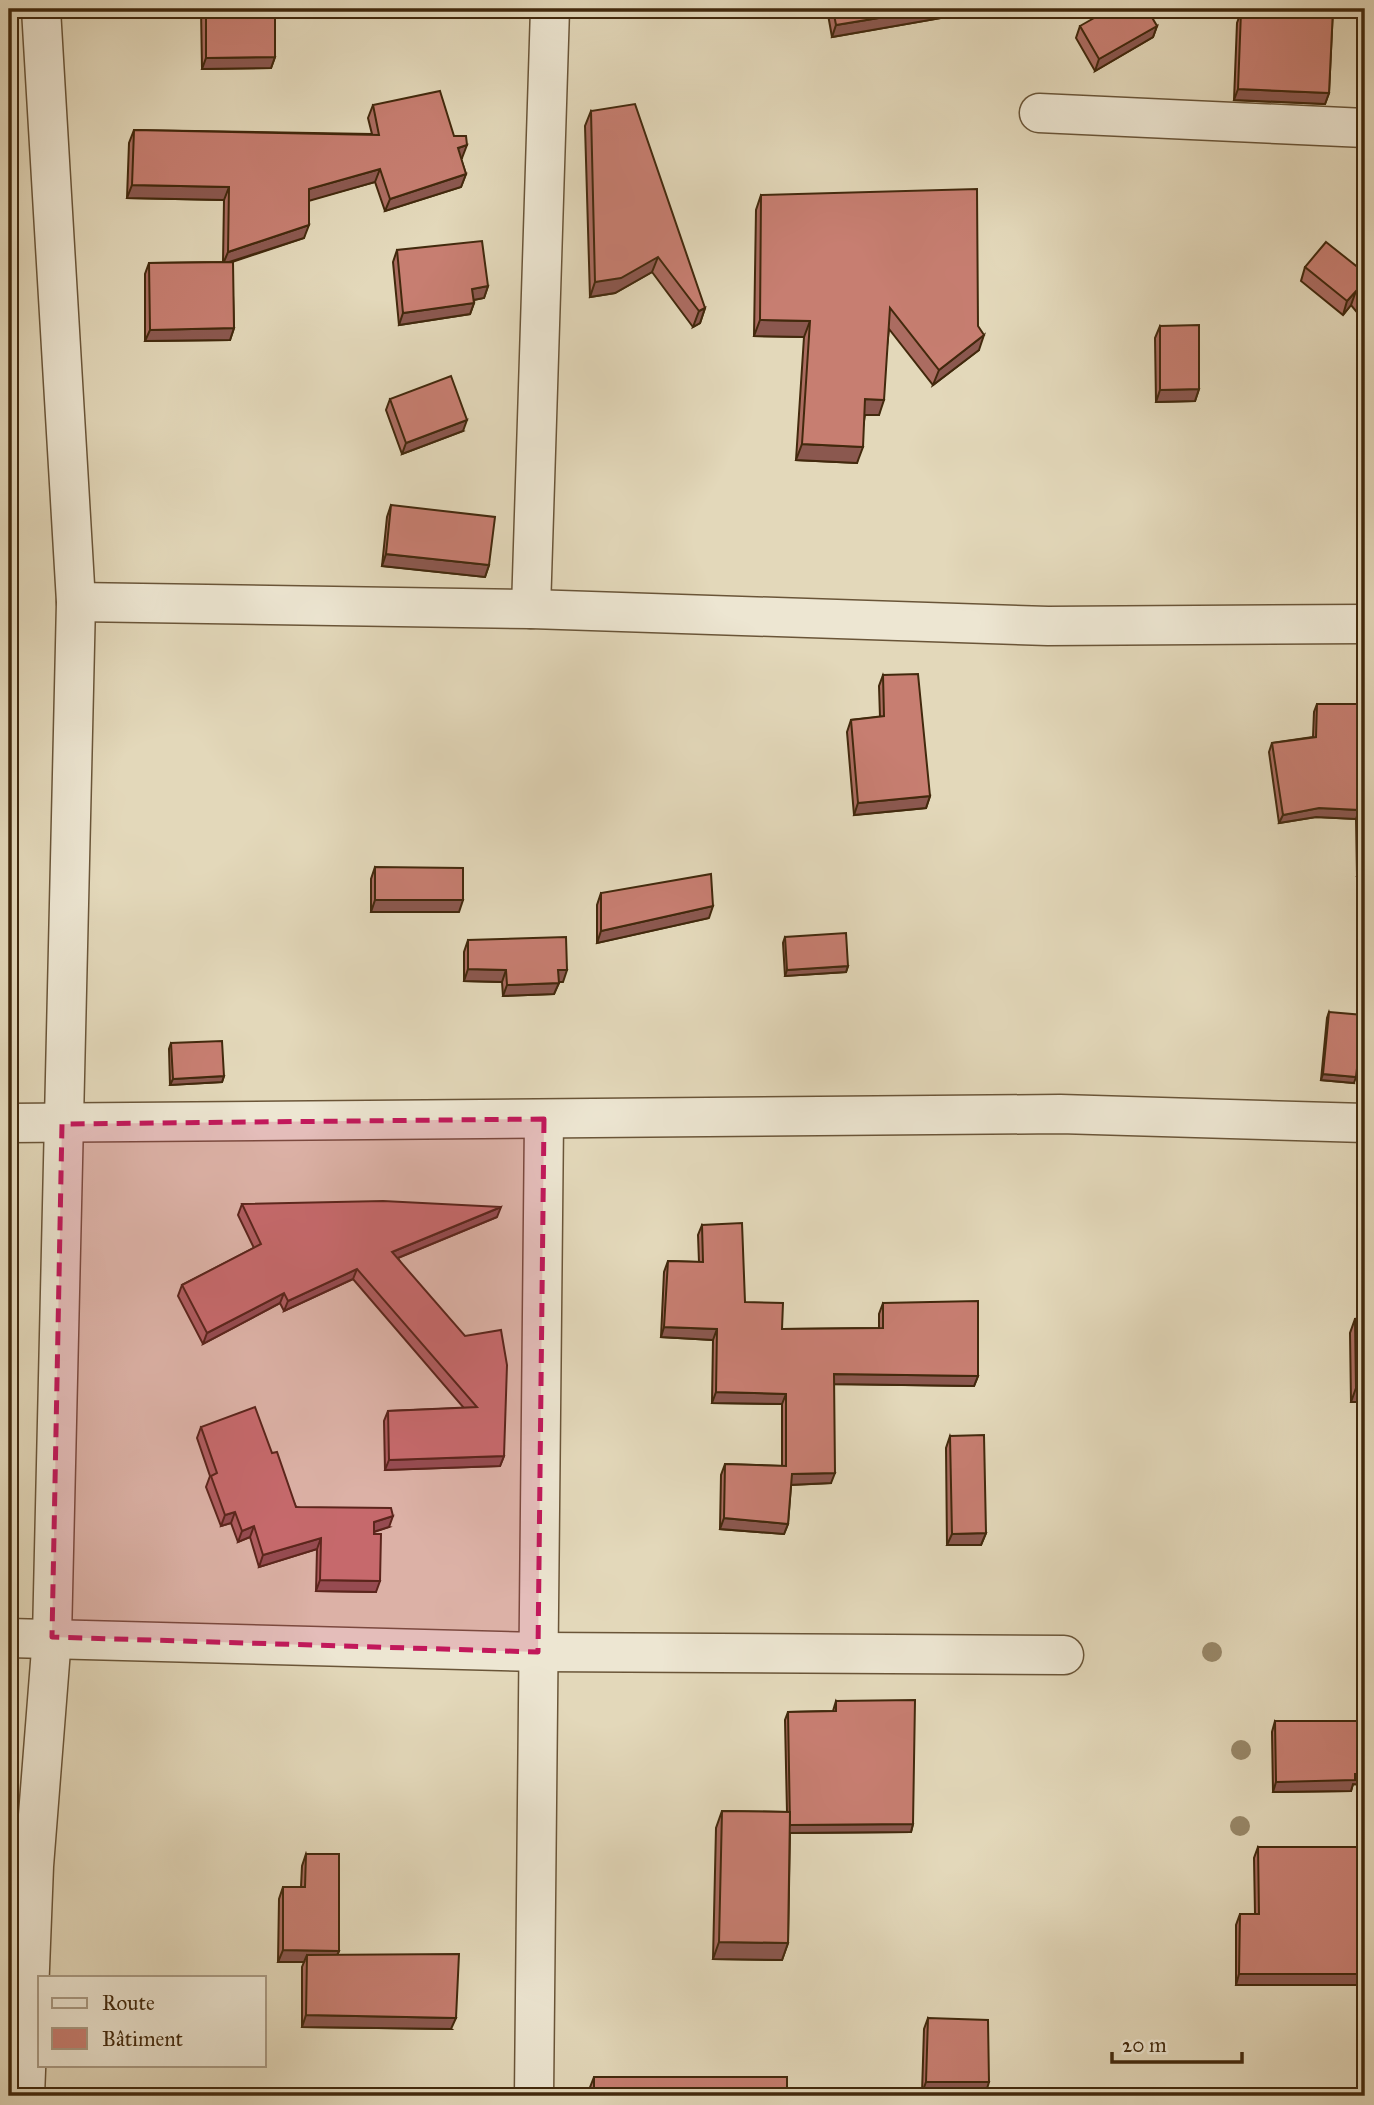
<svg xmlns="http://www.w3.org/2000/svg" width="1374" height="2105" font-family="'IM FELL Great Primer',serif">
<rect width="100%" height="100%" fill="#e3d8ba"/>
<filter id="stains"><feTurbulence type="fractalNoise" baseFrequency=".00286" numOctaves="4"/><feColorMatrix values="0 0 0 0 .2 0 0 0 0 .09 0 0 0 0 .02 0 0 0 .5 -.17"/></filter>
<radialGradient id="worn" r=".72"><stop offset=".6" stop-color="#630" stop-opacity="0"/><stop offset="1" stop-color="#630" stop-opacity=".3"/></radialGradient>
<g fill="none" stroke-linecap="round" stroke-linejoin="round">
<g stroke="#6a5538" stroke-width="41">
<g id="minor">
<path d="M1039,113l326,15"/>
<path d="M76,602l455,7 517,17 317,-2"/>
<path d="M531,609l19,-600"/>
<path d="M9,1123l1051,-9 305,9"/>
<path d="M9,1638l529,14 526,3"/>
<path d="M25,2096l9,-230 18,-229 24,-1035 -35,-593"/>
<path d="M534,2096l10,-977"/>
</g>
</g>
<use href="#minor" stroke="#ede6d2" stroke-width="38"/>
</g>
<g fill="#988869">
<circle cx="1212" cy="1652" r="10"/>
<circle cx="1241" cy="1750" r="10"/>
<circle cx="1240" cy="1826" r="10"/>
</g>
<g fill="#ab6c61" stroke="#42290d" stroke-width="2">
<path d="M201,9h74v48l-4,11 -69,1z"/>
<path d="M827,9h144l-1,4 -138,24z"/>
<path d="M1262,9h71l-4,84 -4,11 -91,-4 3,-77 4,-11 22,1z"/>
<path d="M1080,26h77l-4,11 -58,34 -19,-33z"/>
<path d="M373,105l81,31 8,22 -1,1 5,15 -5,13 -76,24 -10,-29 -66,18 -5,38 -72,24 2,66 -4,12 -85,1v-67l4,-11 74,-1 1,-62 -97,-2 2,-55 5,-13 238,4 -4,-16z"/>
<path d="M591,111l114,197 -5,15 -7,4 -41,-55 -37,21 -25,4 -5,-171z"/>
<path d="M1365,185v20l-3,-12z"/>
<path d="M761,195l217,131 1,24 -46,35 -44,-56 -10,86h-14l-8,48 -61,-3 8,-123 -50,-1 2,-126z"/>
<path d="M397,250l91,36 -4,12 -10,2v3l-4,11 -71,11 -6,-63z"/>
<path d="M1305,267l60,6v49l-14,-17 -8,10 -42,-34z"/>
<path d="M1160,326l39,63 -4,12 -39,1 -1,-64z"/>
<path d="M390,399l73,32 -61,23 -16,-44z"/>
<path d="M391,505l98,60 -4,12 -103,-11 5,-49z"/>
<path d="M883,675l47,121 -4,12 -72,7 -7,-83 4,-12 29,-3 -1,-31z"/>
<path d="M1317,704h48v172h-8l-1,-57 -40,-2 -37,6 -10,-71 3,-9 41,-6 1,-25z"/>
<path d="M375,867l84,45h-88v-33z"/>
<path d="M601,893l108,25 -112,25v-38z"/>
<path d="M785,937l63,29 -2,6 -61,4 -2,-33z"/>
<path d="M468,940l95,42h-4l-5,12 -51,2 -1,-14 -38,-1v-29z"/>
<path d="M1329,1012l25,71 -33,-3 6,-62z"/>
<path d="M171,1043l53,33 -2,6 -52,3 -1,-36z"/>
<path d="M242,1204l255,13 -99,41 106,198 -4,10 -115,4 -1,-49 4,-10 76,-3 -111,-129 -69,32 -4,-8 -77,41 -25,-48 4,-11 72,-37 -16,-33z"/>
<path d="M702,1225l43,77 37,27 97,-1v-14l4,-11 95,73 -4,10 -140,-2 -3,99 -40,2 -3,39 -4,10 -64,-5 1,-54 4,-11 57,2v-62l-70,-1 1,-63 -52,-3 3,-65 4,-11 31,1 -1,-27z"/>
<path d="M1365,1318v215h-7v-131h-7l-1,-69 5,-14z"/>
<path d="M201,1427l71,26 24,54 93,20 -15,5 2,60 -60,-1 1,-42 -58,18 -9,-30 -12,5 -7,-19 -10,3 -15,-39 4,-11 -13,-38z"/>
<path d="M950,1436l36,97 -5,12h-34l-1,-97z"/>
<path d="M836,1701l77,123 -2,8 -121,1 -2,110 -6,17 -69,-1 3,-131 6,-17 65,1 -2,-92 3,-8 45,-1z"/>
<path d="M1275,1721l90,64 -12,-1 -2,7 -78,1 -1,-60z"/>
<path d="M1258,1847l105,127 -3,11h-124v-60l4,-11h15l-1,-56z"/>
<path d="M306,1854l33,97 -2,4 114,74 -149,-2v-60l2,-5h-26l1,-63 4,-12h18l1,-21z"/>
<path d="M1365,1983v54h-4z"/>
<path d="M928,2018l58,74 -64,1 2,-64z"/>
<path d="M594,2077l193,19h-198v-6z"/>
</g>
<g fill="#8b584f" stroke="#42290d" stroke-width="2">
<path d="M933,9h38l-1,4 -138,24 4,-12z"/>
<path d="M1157,26l-4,11 -58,34 4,-12z"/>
<path d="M275,57l-4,11 -69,1 4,-11z"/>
<path d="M1238,89l91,4 -4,11 -91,-4z"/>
<path d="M467,145l-5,13 -9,3 5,-13z"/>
<path d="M380,169l-5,13 -70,20 4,-13z"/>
<path d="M466,174l-5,13 -76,24 5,-12z"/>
<path d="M132,185l97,2 -5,13 -97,-2z"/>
<path d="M309,225l-5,13 -81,26 5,-12z"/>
<path d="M658,257l-6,15 -37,21 -25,4 5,-15z"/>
<path d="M488,286l-4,12 -16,3 4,-12z"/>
<path d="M1356,291l-5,14 -8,10 4,-14z"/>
<path d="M474,303l-4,11 -71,11 4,-12z"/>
<path d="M705,308l-5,15 -7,4 6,-16z"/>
<path d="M760,320l50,1 -6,16 -50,-1z"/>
<path d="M234,328l-4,12 -85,1 5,-11z"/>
<path d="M984,335l-5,15 -46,35 6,-15z"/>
<path d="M1199,389l-4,12 -39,1 4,-12z"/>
<path d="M865,399l19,1 -5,15h-19z"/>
<path d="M467,420l-4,11 -61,23 4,-11z"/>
<path d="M802,444l61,3 -6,16 -61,-3z"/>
<path d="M386,554l103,11 -4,12 -103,-11z"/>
<path d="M930,796l-4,12 -72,7 4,-12z"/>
<path d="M1319,808l40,2 -3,9 -40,-2 -37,6 4,-8z"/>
<path d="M1361,867h4v9h-8z"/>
<path d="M375,900h88l-4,12h-88z"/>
<path d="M713,906l-4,12 -112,25 4,-12z"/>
<path d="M848,966l-2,6 -61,4 2,-6z"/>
<path d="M468,969l38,1 -4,12 -38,-1z"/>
<path d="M558,970h9l-4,12h-9z"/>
<path d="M559,983l-5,11 -51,2 4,-11z"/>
<path d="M1323,1074l33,3 -2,6 -33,-3z"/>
<path d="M224,1076l-2,6 -52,3 3,-6z"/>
<path d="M501,1207l-4,10 -109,45 4,-10z"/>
<path d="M357,1269l-4,10 -69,32 4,-10z"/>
<path d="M284,1293l-4,10 -77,41 4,-11z"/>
<path d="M664,1327l53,2 -4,11 -52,-3z"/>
<path d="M834,1374l144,2 -4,10 -144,-2z"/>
<path d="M1356,1388h7l-5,14h-7z"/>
<path d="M716,1392l70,2 -4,10 -70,-1z"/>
<path d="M504,1456l-4,10 -115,4 4,-10z"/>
<path d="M835,1473l-4,10 -43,2 4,-11z"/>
<path d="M235,1512l-4,11 -10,3 4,-11z"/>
<path d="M393,1516l-4,11 -19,6 4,-11z"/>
<path d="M724,1518l64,6 -4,10 -64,-5z"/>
<path d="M1363,1518h2v15h-7z"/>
<path d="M254,1526l-4,11 -12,5 4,-11z"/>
<path d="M986,1533l-5,12h-34l5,-11z"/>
<path d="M321,1538l-4,11 -58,18 4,-12z"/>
<path d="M320,1580l60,1 -4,11 -60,-1z"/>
<path d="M1355,1774h10v11l-12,-1 -2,7 -78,1 3,-10z"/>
<path d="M913,1824l-2,8 -124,1 3,-8z"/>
<path d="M719,1942l69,1 -6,17 -69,-1z"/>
<path d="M283,1950l56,1 -5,11 -27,-7 -3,7h-26z"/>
<path d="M1239,1974h124l-3,11h-124z"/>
<path d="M306,2015l150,3 -5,11 -149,-2z"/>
<path d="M1365,2025v12h-4z"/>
<path d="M926,2082h63l-3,10 -64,1z"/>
</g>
<g fill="#c77e71" stroke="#42290d" stroke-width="2">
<path d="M206,9h69v48l-69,1z"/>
<path d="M833,9h100l-97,16z"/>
<path d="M1110,9h37l10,17 -58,33 -19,-33z"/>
<path d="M1267,9h66l-4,84 -91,-4 3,-77 26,1z"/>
<path d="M440,91l14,45h12l1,9 -9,3 8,26 -76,25 -10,-30 -71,20v36l-81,27 1,-65 -97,-2 2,-55 245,5 -6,-30z"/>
<path d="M635,104l70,204 -6,3 -41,-54 -37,21 -26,4 -4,-171z"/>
<path d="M977,189l1,137 6,9 -45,35 -49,-62 -6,92 -19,-1 -2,48 -61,-3 8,-123 -50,-1 1,-125z"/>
<path d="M482,241l6,45 -16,3 2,14 -71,10 -6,-63z"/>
<path d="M1326,242l39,31v30l-9,-12 -9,10 -42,-34z"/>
<path d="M233,262l1,66 -84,2 -1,-67z"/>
<path d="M1199,325v64l-39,1v-64z"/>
<path d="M451,376l16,44 -61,23 -16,-44z"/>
<path d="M391,505l104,12 -6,48 -103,-11z"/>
<path d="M918,674l12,122 -72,7 -7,-83 33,-4 -1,-41z"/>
<path d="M1317,704h48v163h-4l-2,-57 -40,-2 -36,7 -11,-72 44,-6z"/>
<path d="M375,867l88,1v32h-88z"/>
<path d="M711,874l2,32 -112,25v-38z"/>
<path d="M846,933l2,33 -61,4 -2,-33z"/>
<path d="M566,937l1,33h-9l1,13 -52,2 -1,-15 -38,-1v-29z"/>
<path d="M1329,1012l34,3 -7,62 -33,-3z"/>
<path d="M222,1041l2,35 -51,3 -2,-36z"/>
<path d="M383,1201l118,6 -109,45 73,84 36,-6 6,35 -3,91 -115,4 -1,-49 89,-4 -120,-138 -69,32 -4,-8 -77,40 -25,-48 79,-41 -19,-40z"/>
<path d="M742,1223l3,79 38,1 -1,26 101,-1v-25l95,-2v75l-144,-2 1,99 -43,1 -4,50 -64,-6 1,-54 61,2v-72l-70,-2 1,-63 -53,-2 4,-66 35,1 -1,-37z"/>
<path d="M1365,1318v200h-2v-130h-7l-1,-69z"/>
<path d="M255,1407l17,46 5,-1 19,55 95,1 2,8 -19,6v12h7l-1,47 -60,-1 1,-42 -58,17 -9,-29 -12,5 -7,-19 -10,3 -14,-39 6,-3 -16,-46z"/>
<path d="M984,1435l2,98 -34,1 -2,-98z"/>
<path d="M915,1700l-2,124 -123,1 -2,-113 48,-1v-10z"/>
<path d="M1275,1721h90v53h-10v6l-79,2z"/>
<path d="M722,1811l68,1 -2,131 -69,-1z"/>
<path d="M1258,1847h107l-2,127h-124l1,-60h19z"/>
<path d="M306,1854h33v97l-56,-1v-63h22z"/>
<path d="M459,1954l-3,64 -150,-3 1,-60z"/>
<path d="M928,2018l60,2 1,62h-63z"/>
<rect x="594" y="2077" width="193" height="19"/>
</g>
<path fill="#c2185b" fill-opacity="0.2" stroke="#c2185b" stroke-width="5" stroke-dasharray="14 9" stroke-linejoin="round" d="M544,1119l-6,533 -486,-15 10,-513z"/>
<rect width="1374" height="2105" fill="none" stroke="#e3d8ba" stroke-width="35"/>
<rect x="10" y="10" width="1353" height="2084" fill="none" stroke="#42290d" stroke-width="3.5"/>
<rect x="18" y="18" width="1339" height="2070" fill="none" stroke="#42290d" stroke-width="2"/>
<rect x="38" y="1976" width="228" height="91" fill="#ede6d2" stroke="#a99a83" stroke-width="2"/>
<rect x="52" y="1998" width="35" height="10" fill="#ede6d2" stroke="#a99a83" stroke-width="2"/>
<text x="102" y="2010" font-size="21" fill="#42290d">Route</text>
<rect x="52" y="2028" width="35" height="21" fill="#c77e71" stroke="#a99a83" stroke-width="2"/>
<text x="102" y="2046" font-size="21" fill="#42290d">Bâtiment</text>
<path d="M1112 2052v10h130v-10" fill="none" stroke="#42290d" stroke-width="3.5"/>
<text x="1122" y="2052" font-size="21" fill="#42290d" stroke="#ede6d2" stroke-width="5" paint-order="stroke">20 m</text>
<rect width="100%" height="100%" filter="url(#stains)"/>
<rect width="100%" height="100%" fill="url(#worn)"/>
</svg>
